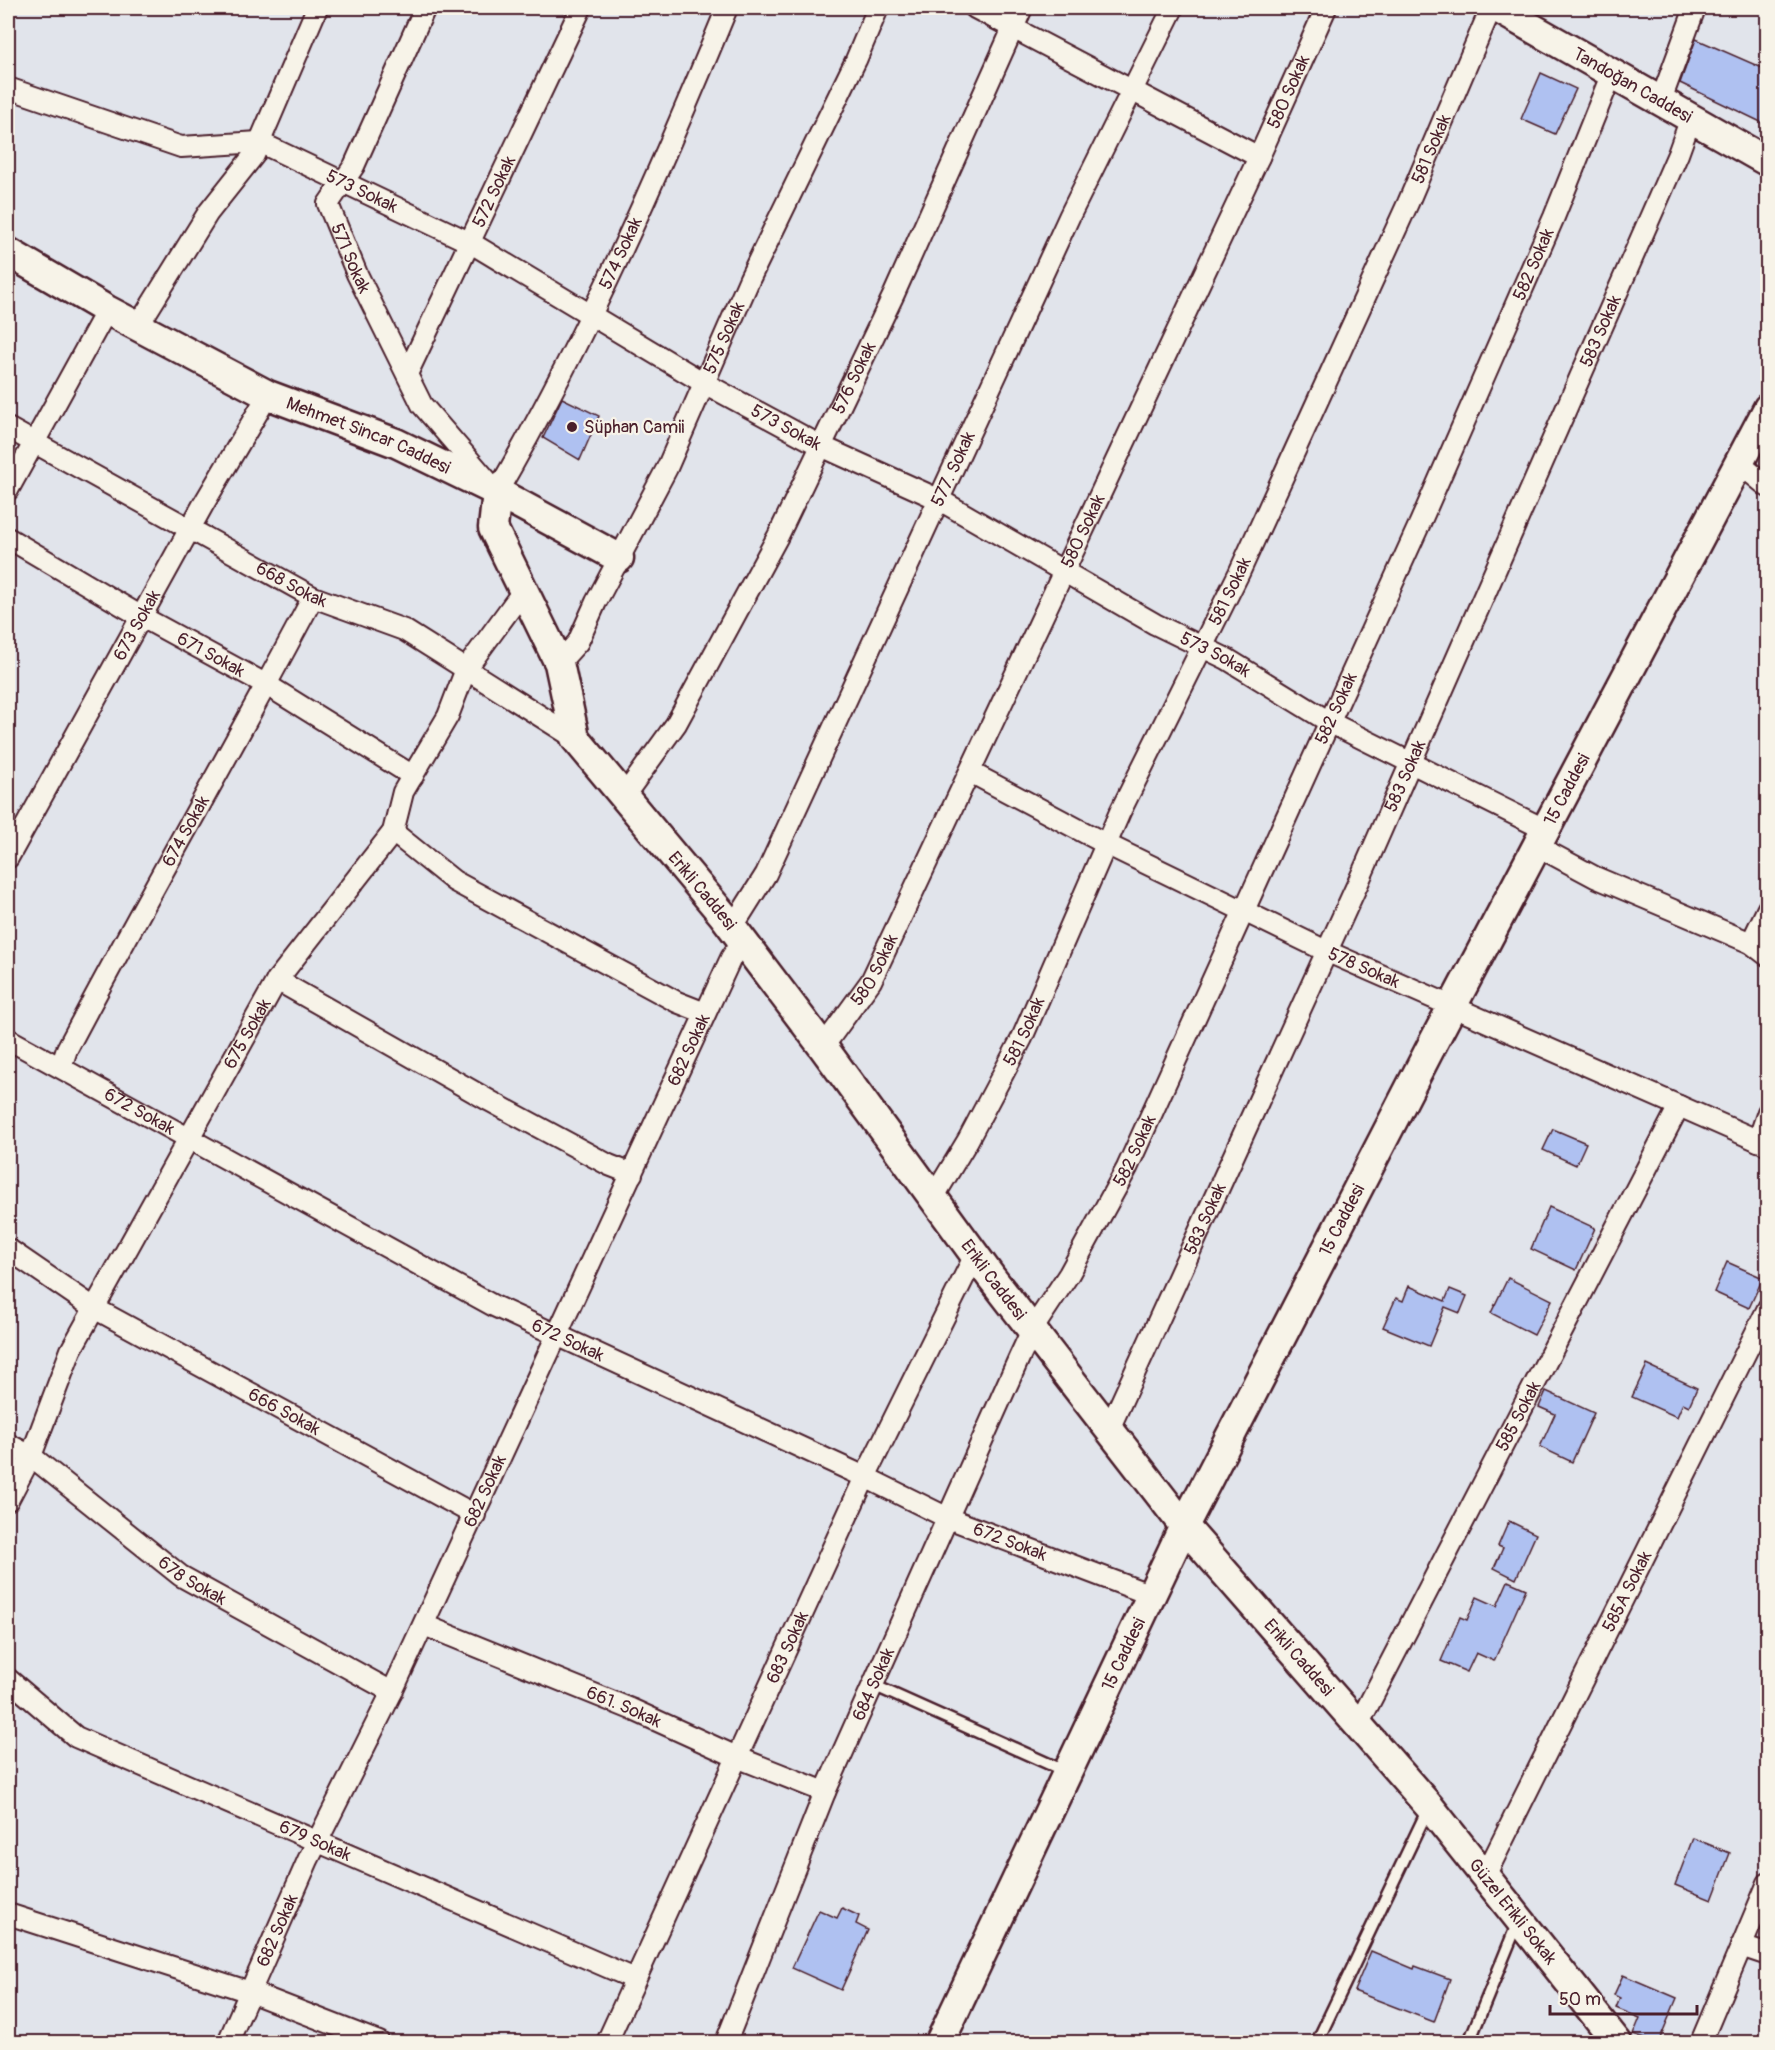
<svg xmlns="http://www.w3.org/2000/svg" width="1775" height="2050" font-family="Pangolin,sans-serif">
<rect width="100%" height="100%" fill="#e1e4eb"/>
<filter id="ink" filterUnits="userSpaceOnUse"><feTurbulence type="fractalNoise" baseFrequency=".0167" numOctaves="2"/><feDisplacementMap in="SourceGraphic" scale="12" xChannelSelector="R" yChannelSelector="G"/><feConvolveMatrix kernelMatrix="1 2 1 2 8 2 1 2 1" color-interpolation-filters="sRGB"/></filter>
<g filter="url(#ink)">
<g fill="#afc1f1" stroke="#4a1f2b" stroke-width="1.5">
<path d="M1696,39l71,31v55l-87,-42z"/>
<path d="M1541,73l35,16 -21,45 -34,-15z"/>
<path d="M562,398l37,18 -19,44 -37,-22z"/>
<path d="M1553,1129l33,14 -10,22 -33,-15z"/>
<path d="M1549,1207l46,21 -19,42 -45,-21z"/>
<path d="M1727,1262l36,16 -14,30 -35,-16z"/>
<path d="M1508,1278l44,22 -18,35 -43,-22z"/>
<path d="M1409,1286l36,15 5,-12 17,7 -7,17 -15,-6 -16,39 -46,-19 13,-29 7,3z"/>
<path d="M1647,1365l50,23 -8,18 -6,-3 -6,14 -45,-20z"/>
<path d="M1546,1391l48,22 -22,49 -32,-15 15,-33 -16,-7z"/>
<path d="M1509,1521l27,13 -20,45 -22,-11 9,-20 -5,-2z"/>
<path d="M1508,1581l18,8 -32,72 -18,-8 -9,19 -26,-11 19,-44 7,3 10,-23 20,9z"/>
<path d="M1693,1838l37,15 -18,47 -37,-15z"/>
<path d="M842,1908l17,8 -3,8 12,6 -27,60 -49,-22 27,-58 18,8z"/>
<path d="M1371,1951l43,18 1,-3 35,13 -16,43 -80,-31z"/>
<path d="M1623,1975l54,23 -19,45 -25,-8 7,-17 -24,-10 4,-10 -6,-3z"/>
</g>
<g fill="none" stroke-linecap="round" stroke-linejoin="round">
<g stroke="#4a1f2b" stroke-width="15">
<g id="lane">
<path d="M873,1685l194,87"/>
<path d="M1317,2042l111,-233"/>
<path d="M1469,2042l49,-120"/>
</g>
</g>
<g stroke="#4a1f2b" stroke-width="24">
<g id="street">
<path id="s1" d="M425,8l-71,158 -26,38 29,70 65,131 75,87c90,-155 162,-319 230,-484"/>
<path d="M975,8l284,149"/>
<path id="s2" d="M8,88l173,59 78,-5 212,101 233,140 117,63 117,53 217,125 72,35 104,64 215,107"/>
<path d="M1661,100l34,-92"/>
<path d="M138,326l70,-113 46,-58 63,-147"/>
<path id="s3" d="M407,374l174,-366"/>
<path id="s4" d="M8,428l305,169 91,33 171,108"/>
<path d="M1739,463l29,24"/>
<path d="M8,490l99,-180"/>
<path id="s5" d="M8,538l134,79 125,68 146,91"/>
<path id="s6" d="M559,663l19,-21 18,-40 71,-134 83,-190 106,-218 22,-52"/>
<path id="s7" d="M970,772l136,72 220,107 442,194"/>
<path id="s8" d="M624,796l52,-72 102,-188 116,-242 128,-286"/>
<path d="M393,832l61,49 223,121 28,11"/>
<path d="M1537,846l58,31 156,66 17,13"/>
<path id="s9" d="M8,858l195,-353 65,-110"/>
<path id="s10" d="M732,928l34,-54 304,-659 103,-207"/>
<path d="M1751,943l17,-35"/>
<path d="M277,980l213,121 119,64 23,9"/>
<path id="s11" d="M8,1039l486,267 371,171 83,41 203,77"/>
<path id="s12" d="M823,1047l48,-66 388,-824 67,-149"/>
<path id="s13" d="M61,1067l6,-18c80,-152 166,-300 246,-452"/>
<path d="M1758,1141l10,-29"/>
<path id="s14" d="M933,1198l35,-58 54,-102 98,-226 119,-239 169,-370 83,-195"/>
<path id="s15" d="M8,1249l86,59 381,207"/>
<path id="s16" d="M1109,1429l249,-546 320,-729 13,-36"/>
<path id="s17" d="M8,1444l23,12 150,120 211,116"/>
<path id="s18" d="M8,1500l23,-44 40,-106 206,-370 116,-148 10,-40 45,-76 18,-47 57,-78"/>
<path id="s19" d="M424,1625l207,84 108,49 86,34"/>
<path id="s20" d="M8,1679l68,58 559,242"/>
<path id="s21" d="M1358,1725l321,-619"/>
<path id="s22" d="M1485,1876l283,-568"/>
<path d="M8,1914l242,78 129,50"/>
<path d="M1741,1946l27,9"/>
<path id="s23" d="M228,2042l80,-182 84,-168 339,-734 11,-17"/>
<path id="s24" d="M607,2042l258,-565 110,-222"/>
<path id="s25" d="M726,2042l99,-250 194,-434 13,-28 37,-56 58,-106 293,-645 134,-306 58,-144"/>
<path d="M1701,2042l67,-159"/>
</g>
</g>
<g stroke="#4a1f2b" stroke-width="33">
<g id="secondary">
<path id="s26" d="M1497,8l271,154"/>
<path id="s27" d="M8,252l99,58 161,85 128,48 101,49 122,66"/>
<path id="s28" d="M497,492l-4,36 66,135 16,75 148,177 100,132 168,230 193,249 245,280 188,236"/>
<path id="s29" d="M940,2042l244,-516 250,-485 334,-633"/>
</g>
</g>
<use href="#lane" stroke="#f7f3e8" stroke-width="10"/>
<use href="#street" stroke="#f7f3e8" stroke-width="20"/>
<use href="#secondary" stroke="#f7f3e8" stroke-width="28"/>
</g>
</g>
<circle fill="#4a1f2b" stroke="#f7f3e8" stroke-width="2" cx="572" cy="427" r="6"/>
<g text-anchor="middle" stroke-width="4.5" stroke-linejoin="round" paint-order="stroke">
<g font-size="18" fill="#4a1f2b" stroke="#f7f3e8">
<text dy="6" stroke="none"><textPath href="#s26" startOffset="156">Tandoğan Caddesi</textPath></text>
<text dy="6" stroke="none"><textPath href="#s12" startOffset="1064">580 Sokak</textPath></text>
<text dy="6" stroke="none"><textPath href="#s14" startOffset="1162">581 Sokak</textPath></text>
<text dy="6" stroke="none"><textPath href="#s2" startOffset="375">573 Sokak</textPath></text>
<text dy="6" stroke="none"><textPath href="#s3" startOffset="202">572 Sokak</textPath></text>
<text dy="6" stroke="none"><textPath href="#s1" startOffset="825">574 Sokak</textPath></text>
<text dy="6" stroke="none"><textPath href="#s1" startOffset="278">571 Sokak</textPath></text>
<text dy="6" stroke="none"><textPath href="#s25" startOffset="1954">582 Sokak</textPath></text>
<text dy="6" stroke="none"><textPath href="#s16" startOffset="1203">583 Sokak</textPath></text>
<text dy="6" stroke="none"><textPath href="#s6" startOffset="366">575 Sokak</textPath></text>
<text dy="6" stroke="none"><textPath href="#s8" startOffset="478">576 Sokak</textPath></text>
<text dy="6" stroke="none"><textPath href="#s2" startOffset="861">573 Sokak</textPath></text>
<text dy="6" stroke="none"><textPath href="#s27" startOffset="405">Mehmet Sincar Caddesi</textPath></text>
<text dy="6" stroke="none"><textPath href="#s10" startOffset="510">577. Sokak</textPath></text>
<text dy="6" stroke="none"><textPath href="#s12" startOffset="579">580 Sokak</textPath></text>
<text dy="6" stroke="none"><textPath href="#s4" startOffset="324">668 Sokak</textPath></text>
<text dy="6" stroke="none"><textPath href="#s14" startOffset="676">581 Sokak</textPath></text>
<text dy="6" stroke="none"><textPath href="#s9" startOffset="266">673 Sokak</textPath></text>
<text dy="6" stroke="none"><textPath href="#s5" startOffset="234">671 Sokak</textPath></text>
<text dy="6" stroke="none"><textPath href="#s2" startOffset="1347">573 Sokak</textPath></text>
<text dy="6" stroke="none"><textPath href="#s25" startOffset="1468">582 Sokak</textPath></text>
<text dy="6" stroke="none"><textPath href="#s16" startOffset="717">583 Sokak</textPath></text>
<text dy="6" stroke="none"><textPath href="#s29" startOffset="1401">15 Caddesi</textPath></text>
<text dy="6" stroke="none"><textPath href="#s13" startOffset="267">674 Sokak</textPath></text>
<text dy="6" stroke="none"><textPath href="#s28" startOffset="462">Erikli Caddesi</textPath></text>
<text dy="6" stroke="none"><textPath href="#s7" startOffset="440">578 Sokak</textPath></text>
<text dy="6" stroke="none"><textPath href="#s12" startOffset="93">580 Sokak</textPath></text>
<text dy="6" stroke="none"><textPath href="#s14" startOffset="190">581 Sokak</textPath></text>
<text dy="6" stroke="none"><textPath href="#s18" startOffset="525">675 Sokak</textPath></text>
<text dy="6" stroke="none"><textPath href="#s23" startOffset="1094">682 Sokak</textPath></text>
<text dy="6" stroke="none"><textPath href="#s11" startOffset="150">672 Sokak</textPath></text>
<text dy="6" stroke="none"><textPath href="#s25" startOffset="982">582 Sokak</textPath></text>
<text dy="6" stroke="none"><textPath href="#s16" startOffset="231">583 Sokak</textPath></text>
<text dy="6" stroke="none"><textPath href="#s29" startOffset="915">15 Caddesi</textPath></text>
<text dy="6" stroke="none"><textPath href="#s28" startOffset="948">Erikli Caddesi</textPath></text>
<text dy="6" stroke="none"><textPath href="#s11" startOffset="636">672 Sokak</textPath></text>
<text dy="6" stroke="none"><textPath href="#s15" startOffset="321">666 Sokak</textPath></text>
<text dy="6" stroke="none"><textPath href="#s21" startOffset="348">585 Sokak</textPath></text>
<text dy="6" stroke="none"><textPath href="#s23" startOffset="608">682 Sokak</textPath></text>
<text dy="6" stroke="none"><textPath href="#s11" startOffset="1122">672 Sokak</textPath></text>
<text dy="6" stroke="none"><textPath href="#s17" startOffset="230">678 Sokak</textPath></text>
<text dy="6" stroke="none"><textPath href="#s22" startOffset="318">585A Sokak</textPath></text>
<text dy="6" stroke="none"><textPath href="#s24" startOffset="434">683 Sokak</textPath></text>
<text dy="6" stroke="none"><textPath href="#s29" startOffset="429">15 Caddesi</textPath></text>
<text dy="6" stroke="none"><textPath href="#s28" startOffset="1434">Erikli Caddesi</textPath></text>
<text dy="6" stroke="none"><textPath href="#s25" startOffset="387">684 Sokak</textPath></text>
<text dy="6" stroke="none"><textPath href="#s19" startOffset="216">661. Sokak</textPath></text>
<text dy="6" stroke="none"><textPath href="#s20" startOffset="350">679 Sokak</textPath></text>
<text dy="6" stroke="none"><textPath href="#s28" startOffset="1766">Güzel Erikli Sokak</textPath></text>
<text dy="6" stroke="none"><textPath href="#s23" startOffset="122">682 Sokak</textPath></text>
</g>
<g font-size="18" fill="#4a1f2b" stroke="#f7f3e8" text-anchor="start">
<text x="584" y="433">Süphan Camii</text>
</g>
</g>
<rect width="1775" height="2050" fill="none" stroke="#f7f3e8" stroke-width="30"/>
<rect x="15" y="15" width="1745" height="2020" fill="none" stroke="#4a1f2b" stroke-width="2" filter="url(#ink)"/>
<path d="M1550 2005v9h147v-9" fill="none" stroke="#4a1f2b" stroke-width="3"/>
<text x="1559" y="2005" font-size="18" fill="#4a1f2b" stroke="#f7f3e8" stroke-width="4.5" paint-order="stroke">50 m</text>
</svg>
